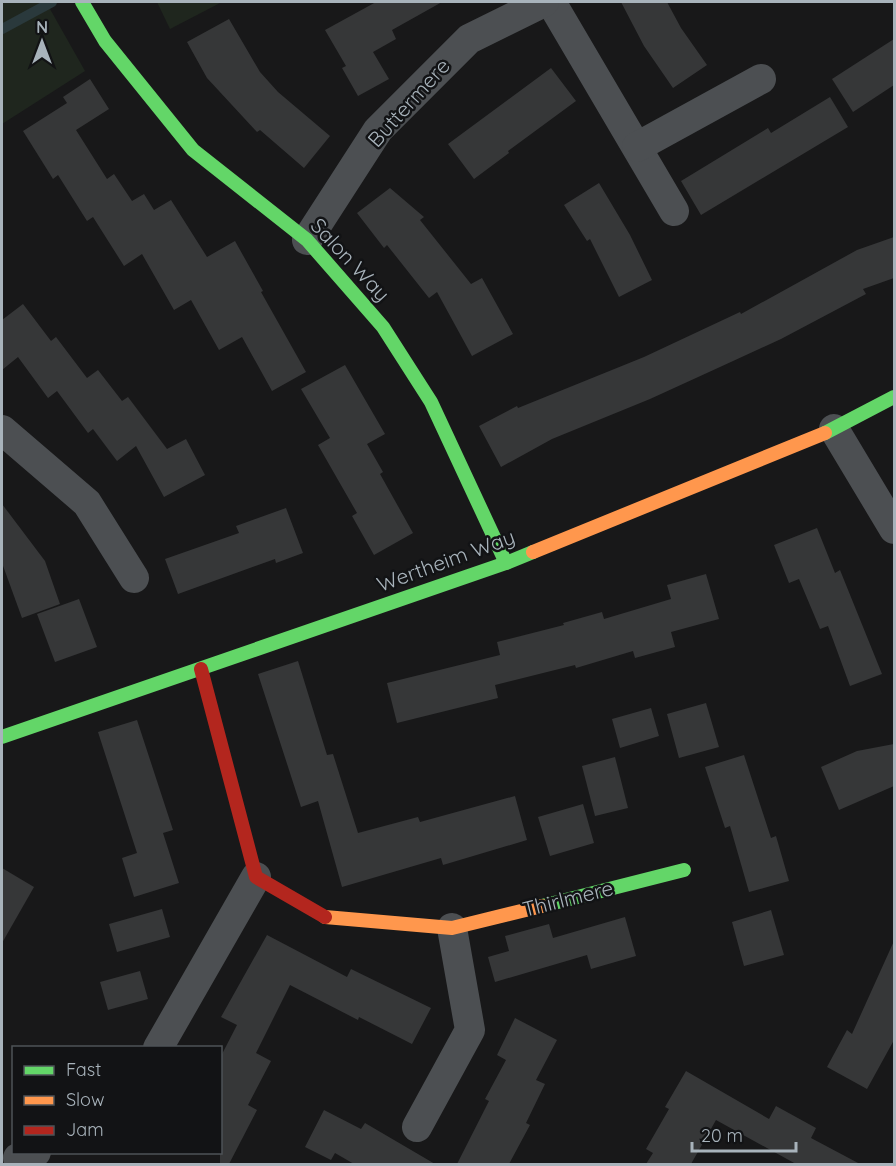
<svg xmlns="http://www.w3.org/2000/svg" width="896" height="1166" font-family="Quicksand,sans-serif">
<rect width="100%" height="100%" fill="#181819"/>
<g fill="#1f261e">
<path d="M2,2h44l39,69 -83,53z"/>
<path d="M157,2h65l-52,27z"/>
</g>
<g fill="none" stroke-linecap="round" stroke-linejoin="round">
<path stroke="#2a393c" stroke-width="10" d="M2,29l50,-27"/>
</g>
<g fill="#363738">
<path d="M376,2h66l-50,28 4,9 -23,13 16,27 -31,17 -16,-28 4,-2 -21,-36z"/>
<path d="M621,2h46l14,26 26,37 -34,23 -29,-42z"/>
<path d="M229,19l31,53 18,20 52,44 -26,32 -44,-38 -3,2 -50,-54 -20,-36z"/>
<path d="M894,39v46l-41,27 -21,-33z"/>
<path d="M551,68l25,33 -68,50 1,2 -35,26 -26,-35z"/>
<path d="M90,79l19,30 -33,21 31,49 7,-5 18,27 12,-7 10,16 17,-10 36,57 28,-16 28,50 -2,1 45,80 -34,19 -30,-54 -23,13 -28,-50 -17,10 -32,-56 -18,12 -31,-49 -6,4 -29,-46 -5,4 -30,-48 44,-28 -4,-6z"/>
<path d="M830,97l18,30 -147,88 -20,-34 87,-53 3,5z"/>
<path d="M599,183l31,52 22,45 -33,17 -29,-58 -3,2 -23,-36z"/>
<path d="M390,188l34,29 -4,3 51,64 11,-6 31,56 -41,22 -35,-64 -8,6 -42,-53 -3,3 -27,-35z"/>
<path d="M894,237v41l-31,11 3,5 -85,45 -61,28 -70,32 -98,40 -51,28 -22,-41 38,-20 1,2 126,-51 96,-45 1,2 116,-64z"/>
<path d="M23,304l28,37 5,-4 31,41 11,-8 24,31 6,-4 39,52 19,-10 19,36 -41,22 -28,-51 -19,15 -24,-32 -5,4 -31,-42 -9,7 -30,-41 -16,13v-50z"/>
<path d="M345,365l40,69 -18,10 16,28 -3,2 33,59 -39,22 -22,-39 5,-3 -39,-68 12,-7 -29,-49z"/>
<path d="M2,504l43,57 15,43 -38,14 -20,-55z"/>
<path d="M286,508l17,45 -27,10 -1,-4 -97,35 -13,-35 74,-26 -3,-7z"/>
<path d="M817,528l18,45 5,-3 42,104 -32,12 -22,-60 -8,3 -21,-50 -10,4 -15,-38z"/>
<path d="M706,574l13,45 -48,13 4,15 -40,11 -2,-7 -57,17 -1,-3 -80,20 3,13 -101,25 -10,-40 113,-28 -3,-13 67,-17 -1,-2 39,-11 2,7 67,-20 -4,-14z"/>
<path d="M79,599l18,48 -42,15 -18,-48z"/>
<path d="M298,661l29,94 6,-1 25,79 60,-16 2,5 95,-26 12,44 -84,25 -2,-7 -99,29 -24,-86 -17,6 -43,-133z"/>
<path d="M706,703l13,44 -40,11 -12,-44z"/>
<path d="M651,708l8,28 -39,12 -8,-29z"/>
<path d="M137,720l36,110 -10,3 16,50 -45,14 -12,-39 15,-5 -39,-121z"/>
<path d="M894,744v42l-55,24 -18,-43 36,-16z"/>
<path d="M744,755l27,83 5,-2 13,45 -40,11 -19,-66 -5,2 -20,-61z"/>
<path d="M615,757l13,51 -33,8 -13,-50z"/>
<path d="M583,804l11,39 -44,13 -12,-39z"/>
<path d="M2,868l32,19 -32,56z"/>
<path d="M162,909l8,28 -53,15 -8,-28z"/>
<path d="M771,910l13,45 -40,11 -12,-44z"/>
<path d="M625,917l11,39 -45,13 -4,-14 -92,27 -7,-25 21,-6 -4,-15 44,-12 4,14z"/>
<path d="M267,935l80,42 4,-8 80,39 -19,36 -53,-27 -1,3 -68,-35 -34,68 15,8 -23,44 9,5 -28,54h-9v-106l17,-33 -16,-8z"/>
<path d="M894,941v99l-27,49 -40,-22 20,-37 5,4z"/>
<path d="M140,971l8,28 -40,11 -8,-28z"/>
<path d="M515,1018l42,22 -21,40 9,4 -19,39 4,2 -21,39h-52l32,-63 -4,-2 21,-39 -9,-5z"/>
<path d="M686,1071l83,48 7,-13 40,22 -5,10 49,26h-64l-80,-44 -25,44h-45l7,-11 -7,-4 23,-40 -4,-2z"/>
<path d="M324,1110l37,19 4,-6 70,41h-81l-19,-11 -4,7 -26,-13z"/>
</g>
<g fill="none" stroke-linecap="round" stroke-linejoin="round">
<g stroke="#4c4f52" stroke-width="30">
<path d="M551,2l123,209"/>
<path d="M637,147l124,-68"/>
<path d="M307,240l71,-110 91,-91 75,-37"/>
<path d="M834,429l60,100"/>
<path d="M2,430l85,73 47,75"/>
<path d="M158,1048l98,-171"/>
<path d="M417,1127l53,-97 -18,-102"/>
<path d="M18,1158l18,-6"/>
</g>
<g stroke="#63d668" stroke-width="14">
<path d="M82,2l23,39 88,109 114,90 76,87 48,75 75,161"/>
<path d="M825,433l69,-36"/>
<path d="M2,737l504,-174 27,-11"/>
<path d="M542,906l142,-36"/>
</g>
<g stroke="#ff974d" stroke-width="14">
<path d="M533,552l292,-119"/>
<path d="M325,917l127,11 90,-22"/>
</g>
<path stroke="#b3261e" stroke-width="14" d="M201,669l55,208 69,40"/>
</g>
<g text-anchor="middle" stroke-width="5" stroke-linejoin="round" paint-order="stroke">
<g font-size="21" fill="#a8b3bb" stroke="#121315">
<text transform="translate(409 103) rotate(-48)" y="7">Buttermere</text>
<text transform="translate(350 260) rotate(47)" y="7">Salon Way</text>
<text transform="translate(446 561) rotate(-20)" y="7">Wertheim Way</text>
<text transform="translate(568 899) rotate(-14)" y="7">Thirlmere</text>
</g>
</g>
<rect width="896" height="1166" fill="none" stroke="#a8b3bb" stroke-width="6"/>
<rect x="12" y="1046" width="210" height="108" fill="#121315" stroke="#4e5357" stroke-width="1.5"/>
<rect x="24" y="1066" width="30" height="9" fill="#63d668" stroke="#4e5357" stroke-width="1.5"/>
<text x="66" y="1076" font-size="18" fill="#a8b3bb">Fast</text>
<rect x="24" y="1096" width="30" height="9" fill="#ff974d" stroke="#4e5357" stroke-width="1.5"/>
<text x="66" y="1106" font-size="18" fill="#a8b3bb">Slow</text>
<rect x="24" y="1126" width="30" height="9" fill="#b3261e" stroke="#4e5357" stroke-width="1.5"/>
<text x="66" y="1136" font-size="18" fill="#a8b3bb">Jam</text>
<g transform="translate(42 42)" stroke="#121315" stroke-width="4.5" paint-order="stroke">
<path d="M0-4.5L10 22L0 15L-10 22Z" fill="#a8b3bb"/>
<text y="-9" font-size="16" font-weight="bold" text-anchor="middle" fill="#a8b3bb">N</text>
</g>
<path d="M692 1142v9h104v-9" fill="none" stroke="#a8b3bb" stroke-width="3"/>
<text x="701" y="1142" font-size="18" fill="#a8b3bb" stroke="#121315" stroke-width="4.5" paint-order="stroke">20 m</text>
</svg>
